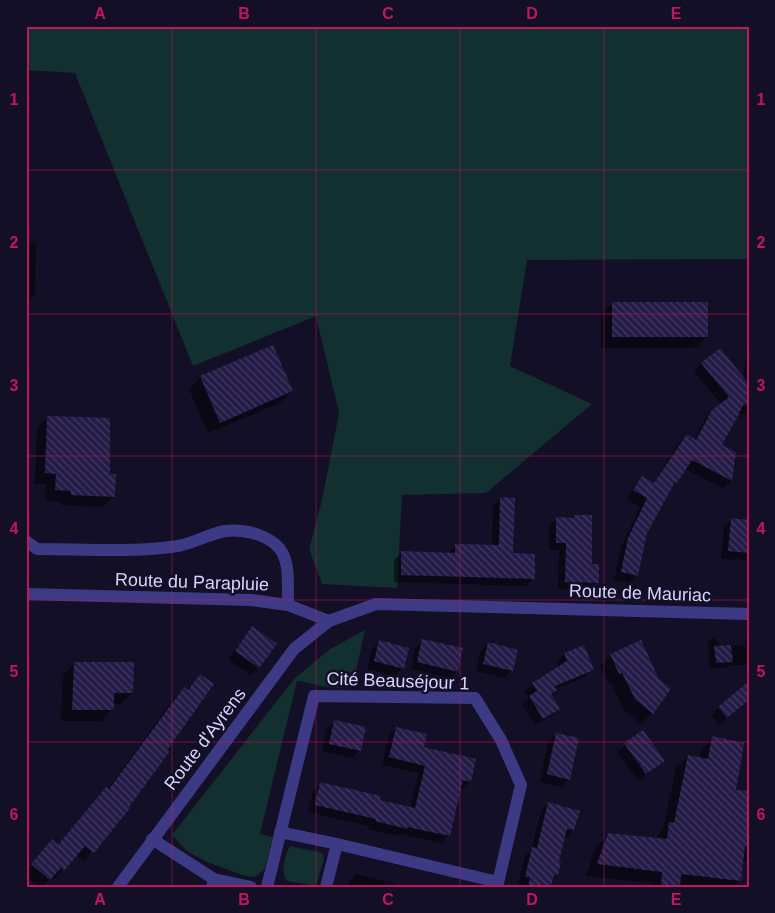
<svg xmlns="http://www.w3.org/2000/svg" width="775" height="913" font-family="Helvetica,sans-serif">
<defs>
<pattern id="building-back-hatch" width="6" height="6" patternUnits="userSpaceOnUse" patternTransform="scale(1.25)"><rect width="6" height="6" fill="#241b47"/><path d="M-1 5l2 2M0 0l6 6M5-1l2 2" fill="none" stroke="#433b63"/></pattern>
</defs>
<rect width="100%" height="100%" fill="#130f26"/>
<g fill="#12302f">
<path d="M26,26h723v233l-222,1 -17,106 82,38 -106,89 -84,2 -5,93 -75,-4 -13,-35 13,-49 17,-87 -23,-97 -123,50 -118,-293 -49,-3z"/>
<path d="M365,630l-12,54c-18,9 -37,-1 -56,-3l-37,153 13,3 -9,33 -9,7 -10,-1 -38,-14 -20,-11 -15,-16 122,-156 36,-30z"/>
<path d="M290,846l33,7 1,5 -8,28 -29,-5c-7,-9 -2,-26 3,-35z"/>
</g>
<g fill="#0007">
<path d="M26,243h10l-1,51 -9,9z"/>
<path d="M612,304l95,33 -12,11h-94v-33z"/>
<path d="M749,331v85l-11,-4 -17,34 14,7 -4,28 -8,7 -38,-19 -16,20 -23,43 -9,43 -8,8 -15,-3 7,-33 19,-40 -13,-8 8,-14 7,-7 11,6 26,-41 8,-7 7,4 11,-21 16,-15 -27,-33 8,-8 41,16z"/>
<path d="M272,347l20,44 -12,12 -72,30 -19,-44 11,-11z"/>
<path d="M48,417l61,58 5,21 -11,11 -42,-2v-3l-16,-2 1,-16h-11l2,-56z"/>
<path d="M500,499l12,55 22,24 -8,8 -132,-4v-22l8,-8 46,1 8,-8 36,1 1,-40z"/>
<path d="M574,516l23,66 -7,8 -32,-1 1,-39h-10v-24l7,-7h15z"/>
<path d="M732,519l17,2v37l-2,2 -26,-1 3,-32z"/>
<path d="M252,628l23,16 -17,23 -7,8 -23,-16 17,-23z"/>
<path d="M713,637l9,10 23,-2v-5l4,-3v28h-18l-3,2 -18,2 -2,-26z"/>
<path d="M422,641l35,30 -7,7 -39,-9 4,-21z"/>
<path d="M380,642l23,26 -8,8 -28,-7 5,-20z"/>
<path d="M488,644l24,26 -8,8 -28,-7 4,-19z"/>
<path d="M564,654l28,15 -7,8 -30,12 -4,6 8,13 -8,8 -16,9 -13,-21 7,-6 -4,-7 8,-7 26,-17 -2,-5z"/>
<path d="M611,655l41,58 -11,11 -17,-14 -13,-28 -2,2 -9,-18z"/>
<path d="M75,663l57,30 -11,11h-9v5l-11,12h-40l2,-46z"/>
<path d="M200,676l-73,131 1,1 -44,53 -8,-6 -22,24 -2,-2 -10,10h-3l-13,-11v-6l17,-20 15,-4 49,-56 68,-93 9,-9 3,2z"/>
<path d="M749,700l-30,25 -8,-10 8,-7z"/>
<path d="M334,721l26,29 -8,8 -30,-7 5,-22z"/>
<path d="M396,728l74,53 -8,8 -3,-1 -11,48 -7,7 -41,-9 -2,2 -30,-7 1,-3 -61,-14 5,-21 8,-8 89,25 9,-35 -37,-8 7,-29z"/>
<path d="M642,732l21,28 -8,8 -17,12 -21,-28z"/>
<path d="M556,734l13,45 -8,8 -21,-5 8,-40z"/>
<path d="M713,738l16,83 20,4v37l-7,-1 -2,19 -6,7h-84v-4l-64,-7 10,-29 12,-12 49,4v-3l6,-7 13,-60 12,-13 11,3 2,-9z"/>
<path d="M548,803l25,27 -7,8 -2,-1 -7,25v13l-6,5 -2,7h-26v-2l-5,-1 7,-28 7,-7 9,-38z"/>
<path d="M356,874l41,10 -1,3h-48l1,-5z"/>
</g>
<g fill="url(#building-back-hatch)">
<rect x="612" y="302" width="96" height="35"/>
<path d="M273,345l20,46 -73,32 -20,-47z"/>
<path d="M720,348l29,36v22l-5,-2 -22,41 14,7 -4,29 -40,-21 -15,23 -2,-1 -28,51 -9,43 -17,-4 7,-34 19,-40 -14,-8 9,-14 12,7 33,-49 9,6 16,-30 17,-13 -28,-34z"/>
<path d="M47,416l63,2v56h6l-1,23 -44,-2v-4l-16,-1 1,-16 -11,-1z"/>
<path d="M500,497l15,1 -2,55 22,1v25l-134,-4v-24l54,2v-9l44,1z"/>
<path d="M574,515h18v49h7v19l-34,-1 1,-39h-10v-26l18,1z"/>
<path d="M731,518l18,2v33l-21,-2z"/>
<path d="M252,626l25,18 -18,24 -24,-17z"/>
<path d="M422,639l41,9 -5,24 -41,-10z"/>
<path d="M379,640l30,8 -5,21 -30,-8z"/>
<path d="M641,640l18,39 12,10 -18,25 -18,-15 -13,-26 -3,1 -9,-20z"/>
<path d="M488,642l30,8 -5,21 -30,-7z"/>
<path d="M584,645l10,25 -39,16 2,4 -6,4 9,15 -17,10 -14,-23 8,-5 -5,-8 35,-22 -3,-8z"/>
<path d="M731,645l2,17 -17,1 -2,-17z"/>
<path d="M74,662h60l-1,31h-19v17h-42z"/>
<path d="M200,674l14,10 -47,66 3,1 -41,56 1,1 -36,45 -9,-7 -21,25 -3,-3 -11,12 -19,-16 21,-25 6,6 48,-58 3,2 75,-102 4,3z"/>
<path d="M749,681v19l-22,18 -9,-11z"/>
<path d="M334,720l32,7 -5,24 -32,-7z"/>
<path d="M396,727l31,7 -3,13 52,12 -5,23 -8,-2 -13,56 -43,-9v2l-32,-8 1,-2 -61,-14 5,-23 61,14 -1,4 35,8 10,-42 -36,-9z"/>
<path d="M643,730l22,31 -19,13 -22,-31z"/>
<path d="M556,733l23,5 -9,42 -23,-6z"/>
<path d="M712,736l32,7 -8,47 13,1v56l-4,-1 -4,35 -60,-7 -1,13h-19l1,-15 -65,-8 11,-31 59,6 2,-17 5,1 14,-68 20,4z"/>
<path d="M548,802l32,9 -6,19 -7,-1 -8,32 2,1 -3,13h-4l-3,12h-23l2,-9 -5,-1 7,-30 5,1z"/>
</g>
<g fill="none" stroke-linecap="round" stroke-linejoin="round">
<g stroke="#3d3a85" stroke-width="12">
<path d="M26,541l11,8c47,0 94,4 141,-3 16,-3 31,-12 47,-15 16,-2 37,2 50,13 17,13 12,43 13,61"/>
<path d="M26,594l225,6 37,5 41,16 47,-17 373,10"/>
<path d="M280,832l57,12"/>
<path d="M152,839l62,40 -2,8"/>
<path d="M214,879l37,8"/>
<path d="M118,887l176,-238 35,-28"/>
<path d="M267,887l47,-191 161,2 26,42 20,45 -24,102"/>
<path d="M326,887l11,-43 161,38"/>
</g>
</g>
<path fill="none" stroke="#c2185b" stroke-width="1" stroke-opacity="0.55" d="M172,26v861M316,26v861M460,26v861M604,26v861M26,170h723M26,314h723M26,456h723M26,600h723M26,742h723"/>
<g text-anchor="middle" stroke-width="5" stroke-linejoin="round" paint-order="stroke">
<g font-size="18" fill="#d9d4ff" stroke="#130f26">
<text transform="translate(192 582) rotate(2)" y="6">Route du Parapluie</text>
<text transform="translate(640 593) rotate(2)" y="6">Route de Mauriac</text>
<text transform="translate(398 681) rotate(2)" y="6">Cité Beauséjour 1</text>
<text transform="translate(205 739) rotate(-53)" y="6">Route d'Ayrens</text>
</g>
</g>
<rect width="775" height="913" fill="none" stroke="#130f26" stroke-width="55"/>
<rect x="28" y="28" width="720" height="858" fill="none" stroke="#c2185b" stroke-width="2"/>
<g font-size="16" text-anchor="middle" font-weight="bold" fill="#c2185b">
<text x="100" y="19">A</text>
<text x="244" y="19">B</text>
<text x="388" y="19">C</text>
<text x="532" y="19">D</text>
<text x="676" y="19">E</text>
<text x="14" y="105">1</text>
<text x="761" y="105">1</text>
<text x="14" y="248">2</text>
<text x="761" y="248">2</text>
<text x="14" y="391">3</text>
<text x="761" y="391">3</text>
<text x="14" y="534">4</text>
<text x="761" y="534">4</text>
<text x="14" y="677">5</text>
<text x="761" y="677">5</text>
<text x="14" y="820">6</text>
<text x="761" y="820">6</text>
<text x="100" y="905">A</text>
<text x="244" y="905">B</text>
<text x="388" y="905">C</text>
<text x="532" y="905">D</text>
<text x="676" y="905">E</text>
</g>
</svg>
